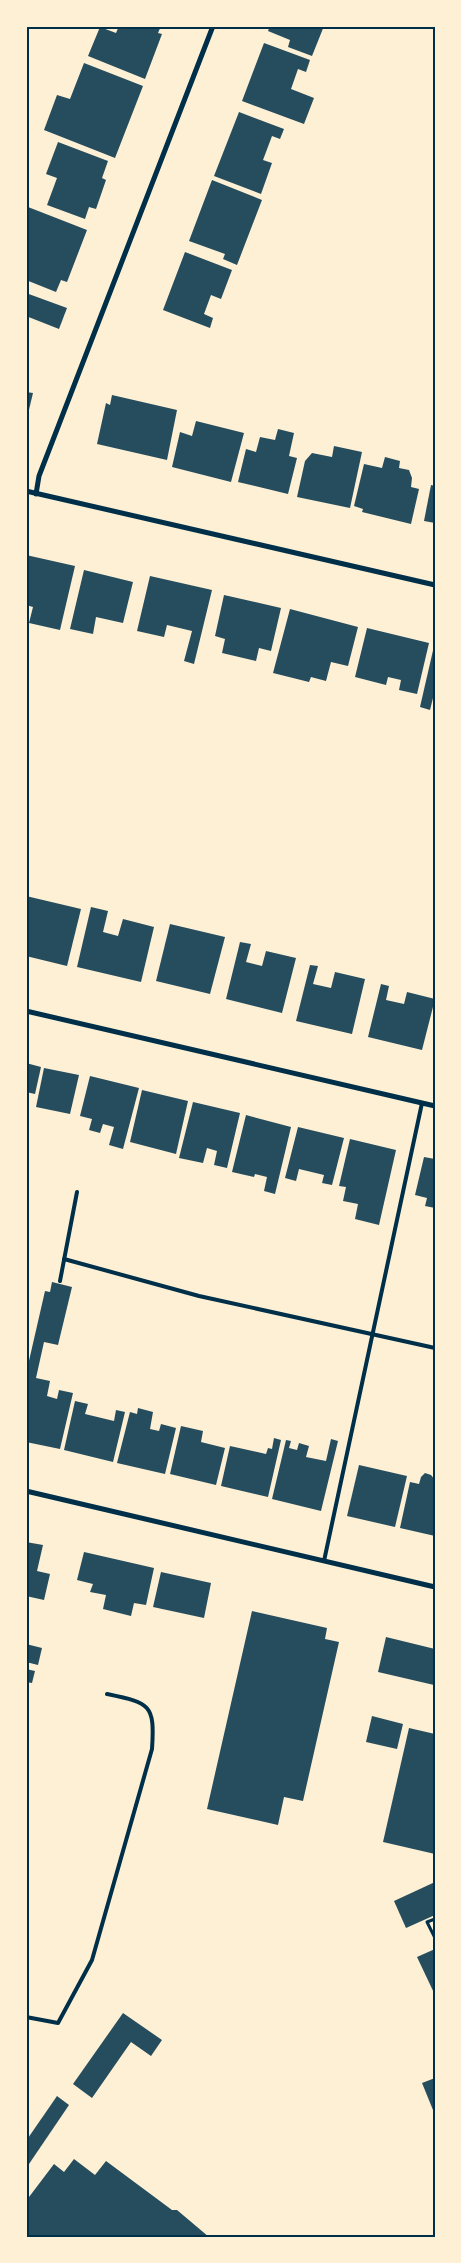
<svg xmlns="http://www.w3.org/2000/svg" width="461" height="2263" font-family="'PT Sans',sans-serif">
<rect width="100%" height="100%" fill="#fdf0d5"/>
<g fill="#264d5e">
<path d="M119,26h42l-3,7 4,1 -17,45 -57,-23 12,-29 16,6z"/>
<path d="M270,26h54l-12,30 -24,-9 2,-7 -22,-9z"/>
<path d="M264,43l46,17 -4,12 -8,-3 -7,20 23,9 -10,26 -62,-23z"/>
<path d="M84,63l59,23 -28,72 -71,-28 13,-35 13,4z"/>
<path d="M239,112l45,17 -4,10 -8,-3 -9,24 9,3 -11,31 -47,-18z"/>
<path d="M58,142l50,19 -6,17 4,2 -10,29 -7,-2 -4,12 -38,-14 10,-27 -11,-4z"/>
<path d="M212,180l50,20 -25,65 -14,-6 2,-5 -36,-13z"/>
<path d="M28,207l59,23 -20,52 -6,-2 -5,12 -30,-12v-69z"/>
<path d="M185,252l47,18 -11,29 -10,-4 -7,19 9,4 -3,10 -47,-18z"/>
<path d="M26,293l41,15 -8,21 -33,-13z"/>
<path d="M26,392l7,1 -6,25h-1z"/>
<path d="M112,395l65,15 -10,50 -70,-16 9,-41 4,2z"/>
<path d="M196,421l48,12 -13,49 -59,-15 8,-35 12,4z"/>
<path d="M278,429l16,4 -5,23 8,2 -9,36 -50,-12 8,-33 10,3 4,-15 15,3z"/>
<path d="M334,446l28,6 -12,56 -53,-11 8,-36 7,-8 20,4z"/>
<path d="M385,457l15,4 -1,7 10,2 3,8 -1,9 8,2 -8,35 -49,-12 1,-3 -9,-3 10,-42 18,4z"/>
<path d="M431,485l4,1v37l-11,-2z"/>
<path d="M26,555l49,11 -15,64 -31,-7 4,-16 -7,-2z"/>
<path d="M84,570l49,12 -10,41 -27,-6 -3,17 -23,-5z"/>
<path d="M150,576l62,14 -18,74 -10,-3 8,-30 -25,-6 -3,12 -27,-6z"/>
<path d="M224,595l57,13 -10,43 -12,-3 -3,13 -34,-8 3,-14 -10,-3z"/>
<path d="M290,609l68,18 -10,39 -17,-4 -5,19 -15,-4 -2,5 -36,-9z"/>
<path d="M367,628l62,15 -12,51 -18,-4 2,-10 -13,-3 -2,8 -31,-8z"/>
<path d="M434,646l1,44 -5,20 -10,-3z"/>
<path d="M26,896l55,13 -14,57 -41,-10z"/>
<path d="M91,907l17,4 -5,21 15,4 5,-17 31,8 -13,55 -64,-15z"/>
<path d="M170,924l55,13 -15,57 -54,-13z"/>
<path d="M240,942l11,2 -5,18 16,4 4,-15 30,7 -14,55 -56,-14z"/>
<path d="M310,965l8,1 -5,18 18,4 4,-16 30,7 -13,55 -56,-13z"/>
<path d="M381,984l8,2 -3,14 18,4 3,-12 28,7 -13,51 -54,-13z"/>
<path d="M26,1063l15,4 -6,27 -9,-2z"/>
<path d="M44,1068l35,7 -9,39 -34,-7z"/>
<path d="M90,1076l49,12 -16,61 -14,-4 5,-18 -11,-3 -3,9 -11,-3 3,-11 -12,-3z"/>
<path d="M142,1090l46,11 -12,53 -46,-12z"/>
<path d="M193,1102l47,11 -13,55 -13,-3 3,-14 -10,-3 -4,15 -24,-5z"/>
<path d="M246,1115l45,12 -16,67 -11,-3 3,-14 -12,-3 -1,3 -22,-5z"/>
<path d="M298,1127l46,11 -12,47 -10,-2 2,-8 -25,-6 -3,12 -11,-3z"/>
<path d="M350,1139l46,11 -17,75 -24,-6 3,-15 -15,-3 3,-14 -7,-1z"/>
<path d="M424,1157l11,2v49l-10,-2 2,-8 -12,-3z"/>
<path d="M52,1282l20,5 -14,58 -14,-3 -8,36 14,3 -3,15 10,3 2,-9 14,3 -13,56 -34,-7v-68l19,-83 5,1z"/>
<path d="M75,1401l13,3 -3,10 29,7 2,-11 9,2 -12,50 -49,-12z"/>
<path d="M138,1408l15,4 -3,17 9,2 2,-7 15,4 -11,46 -48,-11 13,-51 7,2z"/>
<path d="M181,1426l22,5 -2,11 24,6 -9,37 -46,-11z"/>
<path d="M274,1438l7,2 -13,57 -47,-11 9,-40 36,8 2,-6 4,1z"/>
<path d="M331,1439l7,2 -17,70 -49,-12 14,-59 5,1 -2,7 8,2 2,-7 10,3 -3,11 20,4z"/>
<path d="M359,1465l48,11 -12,51 -48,-11z"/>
<path d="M425,1473l6,2 4,5v56l-35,-8 10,-46 9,2 2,-7z"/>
<path d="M26,1542l17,3 -6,26 13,3 -6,26 -18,-4z"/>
<path d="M84,1552l70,16 -8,37 -12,-2 -3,13 -28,-7 3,-14 -16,-3 3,-8 -16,-4z"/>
<path d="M161,1572l50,11 -7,35 -51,-11z"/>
<path d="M252,1611l75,17 -2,11 14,3 -36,159 -19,-4 -6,28 -71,-16z"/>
<path d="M386,1637l49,12 -1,36 -56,-13z"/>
<path d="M26,1644l16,4 -4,17 -12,-3z"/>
<path d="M26,1669l9,2 -3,12 -6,-1z"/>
<path d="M372,1716l31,8 -6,25 -31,-7z"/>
<path d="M409,1728l26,6v120l-52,-12z"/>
<path d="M435,1882v33l-29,13 -12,-27z"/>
<path d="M435,1949v46l-18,-38z"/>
<path d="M123,2013l39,27 -11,16 -20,-14 -39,56 -19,-14z"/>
<path d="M435,2078v37l-13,-32z"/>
<path d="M57,2096l12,9 -40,59 -3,-2v-21z"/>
<path d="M74,2159l21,16 11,-14 66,49h5l32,27h-183v-36l28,-37 10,8z"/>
</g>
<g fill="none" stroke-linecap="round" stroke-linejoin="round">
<path stroke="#003049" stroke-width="3" d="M435,1919l-8,3 8,16"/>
<g stroke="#003049" stroke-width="4">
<path d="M64,1259l135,37 236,52"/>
<path d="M60,1281l17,-89"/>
<path d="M324,1561l98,-458"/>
<path d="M26,2017l32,6 34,-63 60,-211c3,-45 -2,-46 -45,-55"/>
</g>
<g stroke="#003049" stroke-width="5">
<path d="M26,491l409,94"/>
<path d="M36,494l3,-18 174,-450"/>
<path d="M26,1011l409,95"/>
<path d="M26,1491l409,96"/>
</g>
</g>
<rect width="461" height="2263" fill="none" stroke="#fdf0d5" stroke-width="55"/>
<rect x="28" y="28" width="406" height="2208" fill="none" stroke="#003049" stroke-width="2"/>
</svg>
